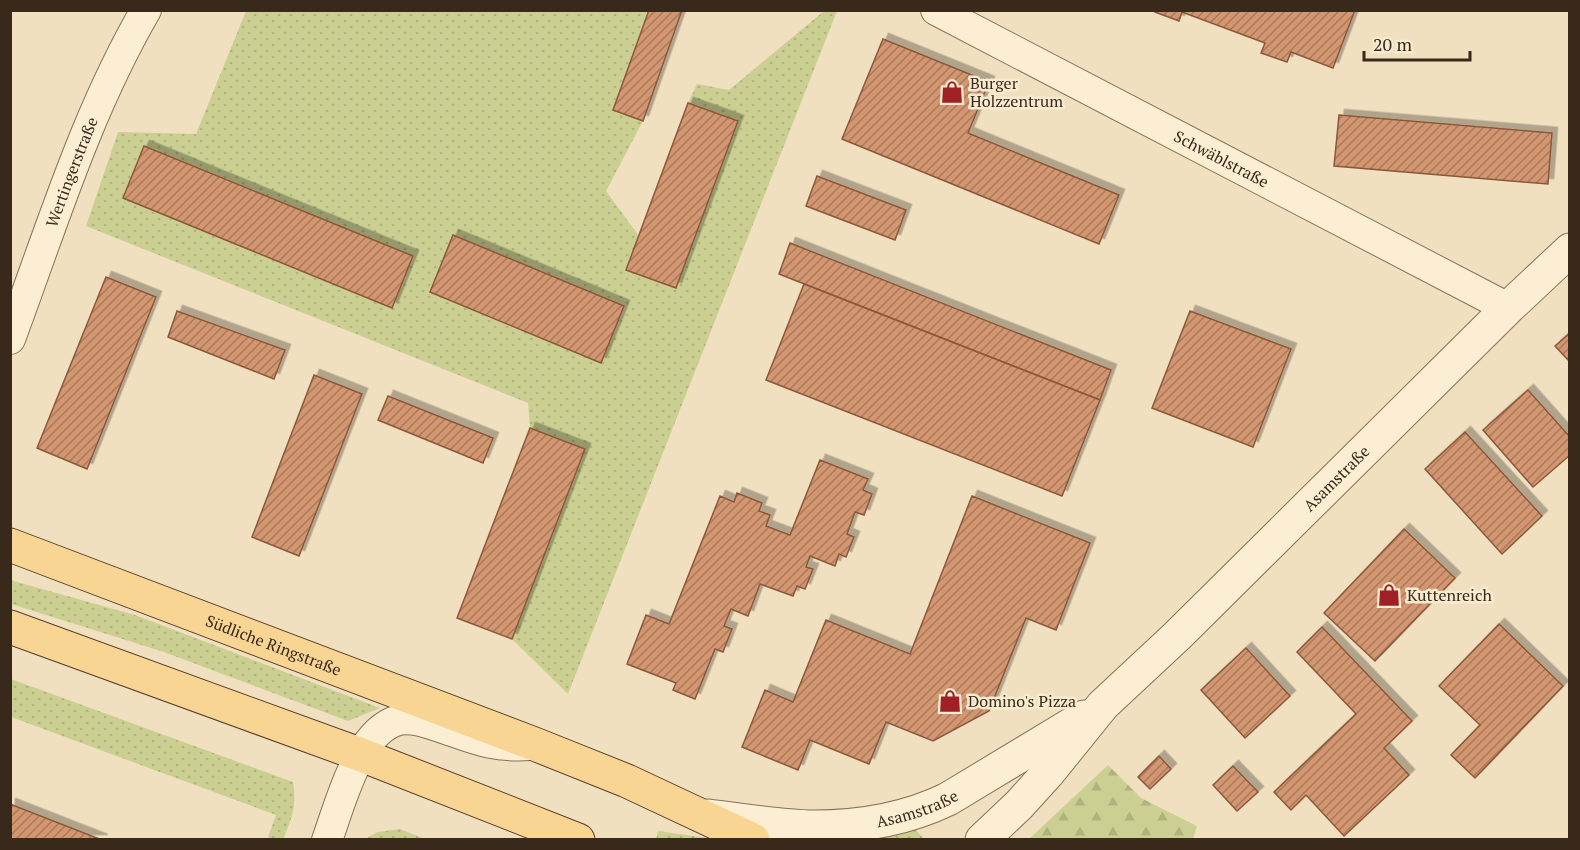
<svg xmlns="http://www.w3.org/2000/svg" width="1580" height="850" font-family="'PT Serif',serif">
<defs>
<pattern id="grass-dots" width="8" height="8" patternUnits="userSpaceOnUse" patternTransform="scale(1.5)"><rect width="8" height="8" fill="#cbd092"/><path d="M2 2h.1M6 6h.1" fill="none" stroke="#afb37d" stroke-width="1.8" stroke-linecap="round"/></pattern>
<pattern id="forest-firs" width="22" height="20" patternUnits="userSpaceOnUse" patternTransform="scale(1.5)"><rect width="22" height="20" fill="#cbd092"/><path d="M5 1l3.5 6h-7zM16 11l3.5 6h-7z" fill="#afb37d"/></pattern>
<pattern id="building-hatch" width="6" height="6" patternUnits="userSpaceOnUse" patternTransform="scale(1.5)"><rect width="6" height="6" fill="#d29671"/><path d="M-1 1l2-2M0 6l6-6M5 7l2-2" fill="none" stroke="#ab7a5c"/></pattern>
<filter id="shadow"><feDropShadow dx="5.5" dy="-5.5" stdDeviation="0" flood-color="#0004"/></filter>
</defs>
<rect width="100%" height="100%" fill="#f1e0bf"/>
<g fill="url(#grass-dots)">
<path d="M246,11h403l-6,110 -37,70 33,45 -12,34 49,18 61,-167 -49,-18 9,-19 32,6 95,-79h13l-269,683 -56,-55 73,-190 -55,-21 -2,-25 -442,-177 32,-94 78,2z"/>
<path d="M10,580l125,35 245,93 -32,13 -184,-69 -153,-48z"/>
<path d="M11,679l282,103c4,22 -1,37 -10,57h-11l-4,-2 8,-22 -265,-98z"/>
<path d="M400,829l25,10h-60l13,-7z"/>
<path d="M915,829l9,10 -75,1z"/>
<path d="M658,831l57,8 -59,1z"/>
</g>
<path fill="url(#forest-firs)" d="M1108,765l33,33 56,28 -4,13h-164z"/>
<g fill="url(#building-hatch)" stroke="#8c583a" stroke-width="1.5" filter="url(#shadow)">
<path d="M649,10h33l-39,111 -30,-11z"/>
<path d="M1156,10h199l-22,58 -42,-16 -4,10 -26,-9 4,-10 -83,-31 -3,9 -24,-9z"/>
<path d="M883,39l106,43 -21,51 151,62 -20,49 -257,-105z"/>
<path d="M688,103l50,18 -62,167 -50,-18z"/>
<path d="M1339,115l213,18 -4,51 -214,-18z"/>
<path d="M144,146l269,110 -21,52 -269,-110z"/>
<path d="M817,176l89,34 -11,30 -89,-34z"/>
<path d="M453,235l171,71 -23,57 -171,-71z"/>
<path d="M790,243l321,127 -11,30 -321,-126z"/>
<path d="M106,277l50,20 -69,172 -50,-21z"/>
<path d="M804,284l296,116 -38,96 -296,-116z"/>
<path d="M177,311l108,39 -11,29 -106,-42z"/>
<path d="M1190,311l101,38 -38,98 -101,-39z"/>
<path d="M1570,333v29l-15,-16z"/>
<path d="M314,375l48,19 -63,162 -47,-19z"/>
<path d="M1528,390l42,47v18l-37,32 -50,-57z"/>
<path d="M388,396l105,42 -10,25 -105,-43z"/>
<path d="M530,428l55,21 -73,190 -55,-21z"/>
<path d="M1465,432l77,84 -40,38 -77,-85z"/>
<path d="M820,460l48,19 -5,11 9,4 -8,21 -9,-3 -8,22 7,3 -8,20 -7,-3 -4,12 -25,-10 -4,11 7,2 -8,20 -8,-3 -4,10 -33,-12 -12,32 -17,-7 -7,17 8,3 -9,23 -8,-3 -20,50 -22,-9 3,-7 -49,-19 19,-49 23,9 51,-128 14,6 3,-9 25,10 -3,8 11,4 -4,11 24,9z"/>
<path d="M972,496l118,47 -34,87 -30,-12 -37,93 -56,30 -47,-19 -17,42 -59,-24 -12,30 -56,-23 23,-57 28,12 33,-82 84,34z"/>
<path d="M1404,529l51,49 -80,83 -51,-48z"/>
<path d="M1499,624l64,62 -88,92 -24,-23 29,-30 -41,-39z"/>
<path d="M1322,627l90,94 -28,27 25,27 -65,61 -38,-41 -15,15 -17,-18 82,-78 -59,-62z"/>
<path d="M1246,648l44,48 -45,42 -44,-48z"/>
<path d="M1159,756l12,13 -21,20 -12,-12z"/>
<path d="M1233,766l25,26 -21,19 -24,-26z"/>
<path d="M10,804l92,36h-92z"/>
</g>
<g fill="none" stroke-linecap="round" stroke-linejoin="round">
<g stroke="#8b7056" stroke-width="32">
<g id="minor">
<path id="s1" d="M936,10l572,298"/>
<path id="s2" d="M10,339c41,-110 76,-226 136,-329"/>
<path d="M327,840c13,-35 31,-110 72,-120 9,-2 23,1 32,4 38,12 57,24 99,21"/>
</g>
</g>
<g stroke="#8b7056" stroke-width="35">
<g id="tertiary">
<path id="s3" d="M707,816c35,4 71,10 106,11 46,0 94,-8 135,-28l136,-82"/>
<path id="s4" d="M982,840l37,-35 29,-32 55,-68 74,-69 331,-328 62,-58"/>
</g>
</g>
<g stroke="#583e2a" stroke-width="35">
<g id="primary">
<path id="s5" d="M10,545l527,200 90,36 126,59"/>
<path d="M10,627l349,127 219,86"/>
</g>
</g>
<use href="#minor" stroke="#fbeed2" stroke-width="30"/>
<use href="#tertiary" stroke="#fbeed2" stroke-width="33"/>
<use href="#primary" stroke="#f8d593" stroke-width="33"/>
</g>
<defs>
<g id="shop-bare" transform="scale(1.8)"><path d="M-5-2.5h2.3a2.7 3.5 0 0 1 5.4 0H5L5.5 6h-11ZM-1.5-2.5h3a1.5 2.3 0 0 0-3 0Z" fill="#9f2126" stroke="#f8ebcf" stroke-width="2.5" paint-order="stroke"/></g>
</defs>
<g fill-rule="evenodd">
<use href="#shop-bare" x="952" y="92"/>
<use href="#shop-bare" x="1389" y="595"/>
<use href="#shop-bare" x="950" y="701"/>
</g>
<g text-anchor="middle" stroke-width="5" stroke-linejoin="round" paint-order="stroke">
<g font-size="16" fill="#39291b" stroke="#f8ebcf" text-anchor="start">
<text x="970" y="89">Burger<tspan x="970" dy="18">Holzzentrum</tspan></text>
<text x="1407" y="601">Kuttenreich</text>
<text x="968" y="707">Domino's Pizza</text>
</g>
<g font-size="16" fill="#39291b" stroke="#f8ebcf">
<text dy="6" stroke="none"><textPath href="#s1" startOffset="322">Schwäblstraße</textPath></text>
<text dy="6" stroke="none"><textPath href="#s2" startOffset="178">Wertingerstraße</textPath></text>
<text dy="6" stroke="none"><textPath href="#s4" startOffset="507">Asamstraße</textPath></text>
<text dy="6" stroke="none"><textPath href="#s5" startOffset="282">Südliche Ringstraße</textPath></text>
<text dy="6" stroke="none"><textPath href="#s3" startOffset="213">Asamstraße</textPath></text>
</g>
</g>
<rect width="1580" height="850" fill="none" stroke="#39291b" stroke-width="24"/>
<path d="M1364 51v9h106v-9" fill="none" stroke="#39291b" stroke-width="3"/>
<text x="1373" y="51" font-size="18" fill="#39291b" stroke="#f8ebcf" stroke-width="4.5" paint-order="stroke">20 m</text>
</svg>
